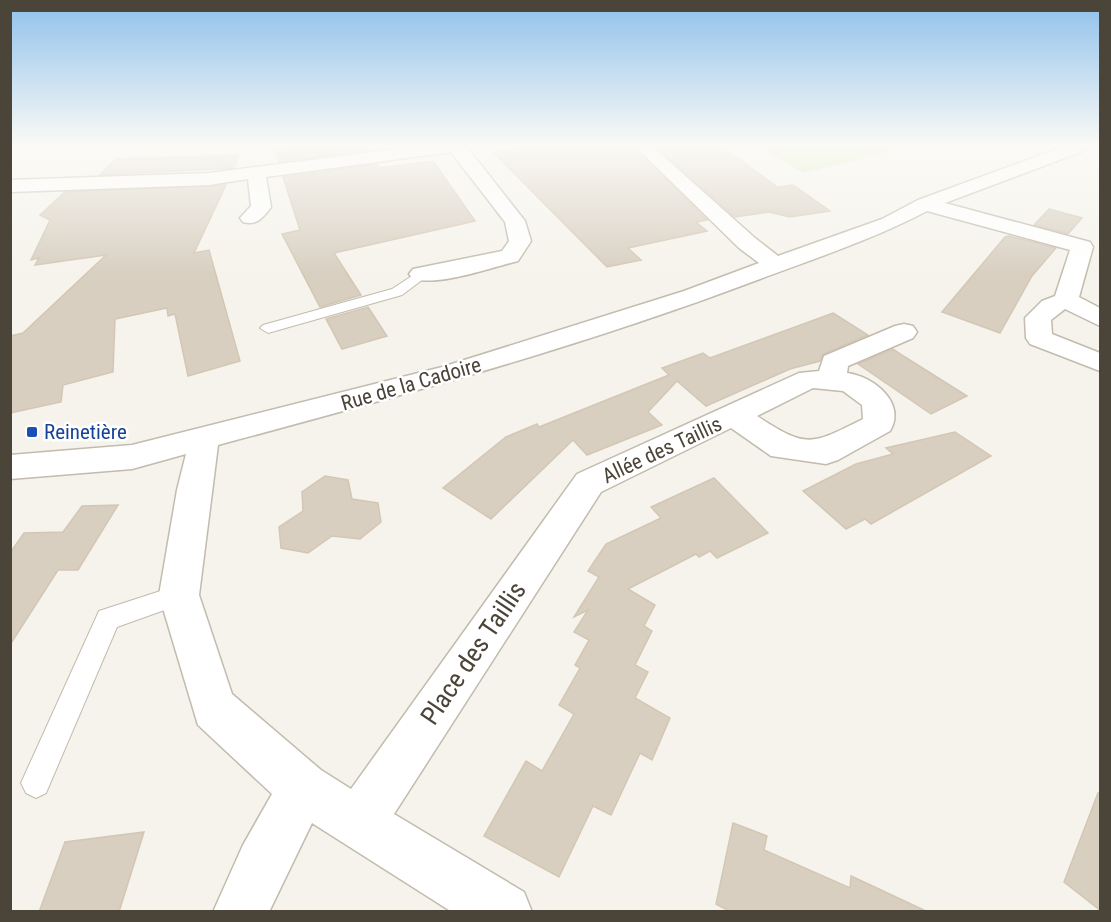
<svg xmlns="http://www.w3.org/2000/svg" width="1111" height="922" font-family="'Roboto Condensed',sans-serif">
<rect width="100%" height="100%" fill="#f6f3ec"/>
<path fill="#d2eab5" d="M758,146h156l-111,27z"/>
<g fill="#d8cfc1" stroke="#d3c7b4" stroke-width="1.5">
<path d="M304,146h62l3,4 -90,12 -4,-12z"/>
<path d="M534,146h99l74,74 -11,2 11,9 -79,17 13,12 -34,7 -114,-115z"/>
<path d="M655,146h66l56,41 16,-2 37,26 -40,6 -21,-5 -34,5z"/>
<path d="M239,155l-5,13 -134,7 16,-16z"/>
<path d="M433,161l42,60 -141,32 27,42 -41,12 -38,-73 18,-4 -17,-53 94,-13 2,4z"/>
<path d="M226,185l-32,68 15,-3 31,111 -52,15 -13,-62 -7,2 -1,-8 -52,11 -2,53 -50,13 -2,17 -51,11v-77l13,-3 83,-78 -71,10 4,-7 -8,2 19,-40 -10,-5 25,-23z"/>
<path d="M1049,209l33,9 -14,16 -34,-9z"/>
<path d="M1009,236l47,12 -24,28 -32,57 -58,-21 63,-75z"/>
<path d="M368,307l19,29 -45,13 -16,-30z"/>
<path d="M833,313l35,22 -45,19 -3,7 -30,8 -84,37 -29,-25 -29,31 14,13 -75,30 -14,-15 -82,79 -48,-31 63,-51 31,-13 2,3 130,-52 -7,-7 41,-15 7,5z"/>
<path d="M893,349l12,8 62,39 -36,18 -73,-50z"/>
<path d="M955,432l36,24 -120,68 -6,-5 -19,10 -43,-38 53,-27 37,-10 -7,-6z"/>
<path d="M325,476l23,4 4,19 26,4 3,19 -21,17 -28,-3 -24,17 -27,-5 -2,-21 24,-16 -1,-19z"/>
<path d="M714,478l54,55 -51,25 -7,-7 -11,6 -3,-3 -68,35 27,16 -11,21 8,5 -17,34 13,7 -13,26 35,20 -18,42 -12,-7 -29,62 -18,-9 -34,71 -75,-41 42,-75 16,10 32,-57 -15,-9 21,-37 -5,-3 14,-25 -15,-8 14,-22 -14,7 25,-40 -11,-6 18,-27 55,-26 -10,-11z"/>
<path d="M118,505l-40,65h-20l-48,75v-92l14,-20 39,-1 19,-26z"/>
<path d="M1098,793h3v118l-37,-29z"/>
<path d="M733,823l34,13 -3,14 86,38 1,-12 77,36h-197l-15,-8z"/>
<path d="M144,832l-25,80h-80l26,-70z"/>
</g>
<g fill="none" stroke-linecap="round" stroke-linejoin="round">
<g stroke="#c2bbae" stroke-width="2">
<g id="service">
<path d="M421,270l7,4 -2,3 -24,18 -134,38 -8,-5 3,-3 129,-36z"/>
<path d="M179,585l8,3 4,7 -4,7 -70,25 -71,166 -10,5 -10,-5 -5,-10 78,-172z"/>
</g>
</g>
<g stroke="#c2bbae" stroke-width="3">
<g id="minor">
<path d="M422,146h44l59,75 6,20 -13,20c-29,7 -77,25 -105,18l-4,-5 4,-5 89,-18 7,-10 -4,-19 -54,-70 -185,25 5,30c-8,11 -15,19 -28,15l-3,-4 11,-12 -3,-27 -39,6 -199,7v-12l199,-7z"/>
<path d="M635,146h17l103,92 23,18 104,-37 36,-19 147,-54h23l-2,4 -141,53 145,39 3,5 -14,50 21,11v18l-35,-17 -14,11 1,14 48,19v18l-70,-27 -4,-6 -1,-20 17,-17 13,-5 15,-46 -143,-39c-53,28 -111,47 -167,68 -177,67 -359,117 -542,166l-19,150 33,99 89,76 30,19 226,-315 222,-101 20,-2 5,-15 71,-30 9,-2 9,2 4,6 -4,6 -65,28 -1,7c26,3 60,30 43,58l-52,29 -12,4 -55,-8 -40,-28 -130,64 -207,322 130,78 8,20h-80l-140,-89 -43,89h-56l30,-67 29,-51 -74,-69 -39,-130 18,-105 9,-36 -54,15 -122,10v-24l122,-10 310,-78 242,-76 75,-28 -20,-15zM813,388l30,3 19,14 1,14c-52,26 -56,30 -106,-3z"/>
</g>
</g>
<use href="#service" fill="#fff" fill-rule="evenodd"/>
<use href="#minor" fill="#fff" fill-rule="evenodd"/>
</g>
<linearGradient id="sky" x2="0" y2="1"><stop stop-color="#8fc1ec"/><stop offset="0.53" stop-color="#fbfaf6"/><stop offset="1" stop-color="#fbfaf6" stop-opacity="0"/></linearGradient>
<rect width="1111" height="275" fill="url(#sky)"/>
<rect fill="#1a4fb4" stroke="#fff" stroke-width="2" x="26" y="426" width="12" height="12" rx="3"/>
<g text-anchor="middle" stroke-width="5" stroke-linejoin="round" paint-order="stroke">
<g font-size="21" fill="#4b4439" stroke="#fff">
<text transform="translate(411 384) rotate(-16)" y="7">Rue de la Cadoire</text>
<text transform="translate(662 450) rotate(-25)" y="7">Allée des Taillis</text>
</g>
<g font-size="21" fill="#164399" stroke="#fff" text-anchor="start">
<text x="44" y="439">Reinetière</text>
</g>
<g font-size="26" fill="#4b4439" stroke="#fff">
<text transform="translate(473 653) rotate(-56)" y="9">Place des Taillis</text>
</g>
</g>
<rect width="1111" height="922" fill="none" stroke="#4b4439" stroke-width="24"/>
</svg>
